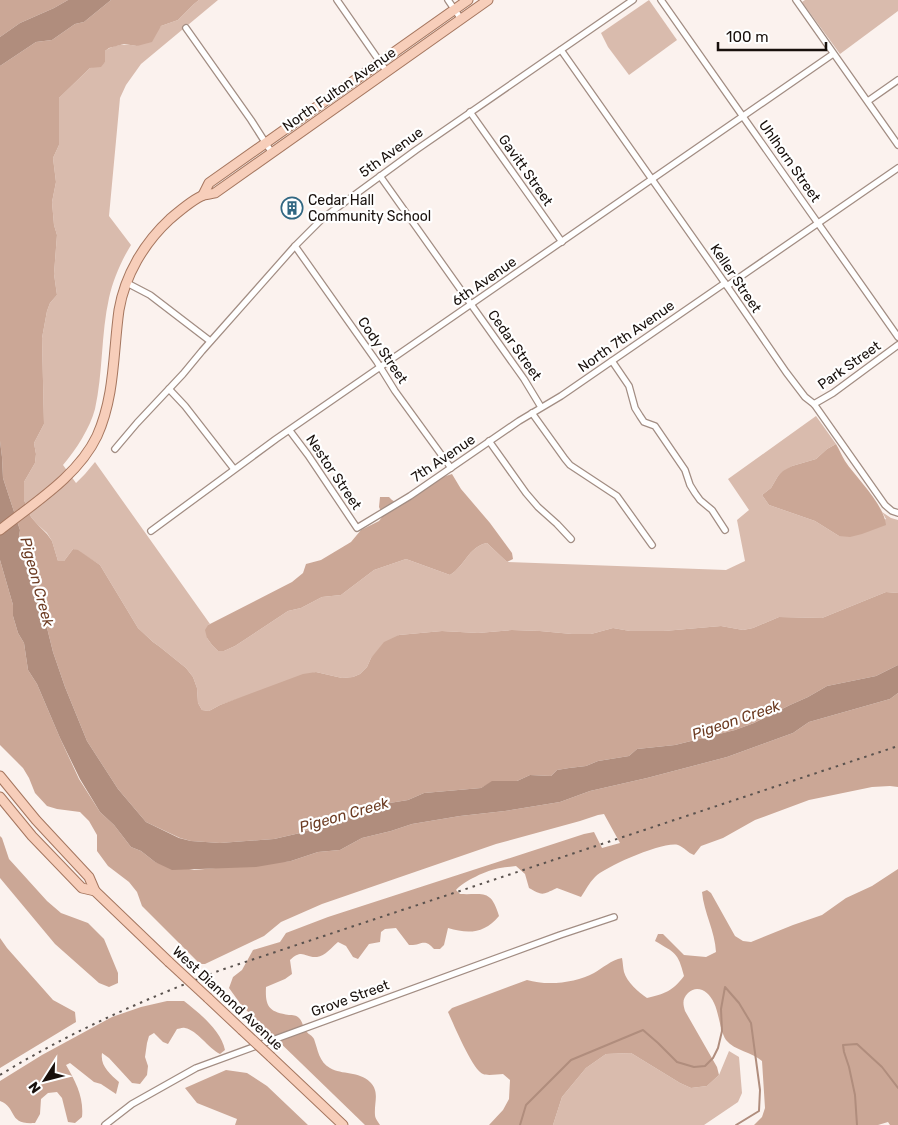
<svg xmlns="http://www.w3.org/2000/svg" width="898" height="1125" font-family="Rubik,sans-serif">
<rect width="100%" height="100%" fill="#fbf2ee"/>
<g fill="#d9bbad">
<path d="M199,0h19l-77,64 -15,21 -6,13 -11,118 22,29c-10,16 -18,35 -22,53 -8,35 -6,76 -14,111 -5,19 -19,41 -32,56l13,18 9,-9 10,-12 115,162 -2,1 -1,13 5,7 6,6h6l11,-5 53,-35 13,-3 21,-11 19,-2 33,-25 32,-11 44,16c14,-8 19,-29 37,-32l20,19 219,8 19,-9 -8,-41 12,-10 -21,-31 88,-63 20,28 -9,5 -11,10 -24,7 -14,10 -7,12 -9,7 7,10 46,16 24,15 47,-17 -4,-7 9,6 7,2v73l-12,-1 -64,26 -43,-1 -26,11 -10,2 -22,-4 -57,5h-34l-17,-3 -22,6h-19l-32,-3 -28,-1 -34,3 -36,-2 -43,4 -28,23 -4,9 -7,7 -7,3 -11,1 -26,-6 -96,33 -11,6 -7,-1 -4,-7 -1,-15 -4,-11 -7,-9 -26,-21 -7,-5 -15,-14 -38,-63 -22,-14 -5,-2 -9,12h-6l-6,-20 -5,-8 -9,-8 -7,-8 -7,-17v-18l11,-19 1,-9 -2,-11 10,-19 -2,-86 5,-27 3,-8 7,-8 -3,-21 3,-39 -3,-10 -2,-23 4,-20 -3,-24 6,-13v-47l31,-30 15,-6v-11c10,-7 20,-7 32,-5l24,-20 17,-6 16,-16z"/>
<path d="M649,0l28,40 -48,35 -21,-28 -7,-14z"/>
<path d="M805,0h93v11l-58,43 -38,-52z"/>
<path d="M729,1051l10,6 3,36 -4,9 -34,23h-151l9,-28 24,-29 20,-14 25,-1 49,30 11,5 16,-2 12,-11z"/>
</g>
<g fill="#cba796">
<path d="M0,0h68l-14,8 -34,15 -20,14z"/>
<path d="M111,0h88l-5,4 -16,16 -17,6 -9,16 -15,4 -13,-2 -15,4 -4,3v11l-4,5 -11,1 -31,30v47l-6,13 3,24 -4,20 2,23 3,10 -3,39 3,21 -7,8 -3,8 -5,27 2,86 -10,19 2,11 -1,9 -11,19v18l7,17 7,8 9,9 5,7 6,20h6l9,-12 5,1 22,15 38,63 15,14 7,5 26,21 7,9 4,11 1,15 4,7 7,1 11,-6 83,-31 13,-2 26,6 11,-1 7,-3 7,-7 4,-9 13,-16 15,-7 43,-4 36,2 34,-3 28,1 32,3h19l22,-6 17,3h34l57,-5 22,4 10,-2 26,-11 43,1 64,-26 12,1v72l-22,11 -49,10 -19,11 -18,8 -36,18 -19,7 -60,15 -38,4 -8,7 -31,5 -12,5 -17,2 -12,2 -6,6 -21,-1 -13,6 -25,1 -11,6 -57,5 -16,7 -37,6 -16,8 -55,19 -26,6 -54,4 -29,-2 -11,-3 -34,-16 -28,-33 -31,-48 -22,-54 -12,-35 -22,-89 -12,-26 1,-7 -17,-52 -1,-21 -2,-16v-375l36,-24 16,-2 23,-16 9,-2z"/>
<path d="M836,444c3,5 6,12 9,17 12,18 39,43 41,64l-24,9 -12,3 -11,-1 -24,-15 -46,-16 -7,-10 9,-7 7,-12 5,-5 9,-5 24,-7 11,-10z"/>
<path d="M452,474l9,15 29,34 22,30 1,6 -6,3 -20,-19c-18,3 -23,24 -37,32l-44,-16 -32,11 -33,25 -19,2 -21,11 -13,3 -53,35 -11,5h-6l-6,-6 -5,-7 -2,-8 3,-5 84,-43 11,-9 3,-9 15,-4 30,-18 10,-12 18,-9 4,-5 -4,-9 1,-10h9c15,18 34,-10 48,-17 4,-3 10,-4 15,-6z"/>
<path d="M0,560l13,45v11l5,17 6,10 4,27 9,14 23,54 19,41 21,33 14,13 17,22 10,4 14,11 39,8 97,-9 27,-9 22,-2 22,-12 29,-7 21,-7 48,-8 45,-5 55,-9 30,-11 57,-13 80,-21 66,-24 16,-11 81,-23 8,-6v94l-8,-1 -18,1 -63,13 -54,20 -32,18 -22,8 -7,9c-6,-2 -10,-8 -16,-10 -15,-4 -73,22 -83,32 -6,6 -10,14 -14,20l-24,-9c-15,7 -14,8 -28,0l-4,-14 -9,-8c-5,1 -11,1 -16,2 -13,2 -36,13 -44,22l4,4c24,1 31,-5 39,22 -15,18 -31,18 -51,12l-4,17 -4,4h-6c-10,-12 -13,-3 -25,-4l-13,-17 -11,1 -4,3 -1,10 -11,2 -11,15 -5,-2 -7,-11 -8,-4c-6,5 -13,14 -21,15 -13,1 -14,-9 -27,3l2,14 -7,5 -19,8c-1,20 3,25 23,28 4,0 7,0 10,3 4,4 4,10 7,13 3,4 6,4 8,8 4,11 5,23 16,29 12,7 29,3 40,14 10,10 4,20 5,33 0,3 3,7 5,10h-15l-123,-119 -13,-18 4,-11 9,-7 11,-20 27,-8 6,-9 42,-16 256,-83 10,-2 8,16 18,-5 -16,-29 -6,1 -18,6 -84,23 -174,60 -41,18 -17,14 -59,28h-5l-58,-58 -5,-14 -8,-10 -21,-16 -11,-15v-16l-8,-14 -9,-9 -23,-3 -10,-3 -12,-13 -6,-15 -6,-10 -23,-23z"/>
<path d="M0,836l2,2 7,21 38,42 14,12 27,10 16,16 14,34v10l-9,4 -10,-4 -44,-39 -55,-66z"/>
<path d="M898,869v256h-8l-2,-3 -10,3h-124l8,-8 3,-9 -3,-47c-10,-9 -27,-10 -36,-21 -6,-9 -7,-27 -12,-37 -5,-11 -16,-19 -26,-10 -6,6 -5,11 -3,18l32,56 2,8 -12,11 -16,2 -11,-5 -49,-30 -25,1 -20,14 -24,29 -9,28h-64l14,-15 6,-11 1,-19 -7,-6c-5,0 -15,2 -20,0 -10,-3 -30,-51 -35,-62l4,-4 75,-28c20,6 49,3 67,-7 9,-5 17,-13 28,-15 1,5 1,10 2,14 3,10 14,20 23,26 17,-4 26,-7 37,-22 -6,-24 -9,-23 -29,-35l3,-7h5l21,21 22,2 10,-5c-1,-21 -12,-39 -14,-60l5,-2 4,3 24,43 8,5 8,1 42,-17 29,-10 24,-17 26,-12z"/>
<path d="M0,938l7,10 46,52 22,12 1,10 -76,46z"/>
<path d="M167,1001h17c15,12 37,29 41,49l-5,4c-12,-6 -23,-24 -35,-26 -3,-1 -6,1 -8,1l-9,15 -5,-2 -9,-9 -5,3 -2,7 -2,14 3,9 -1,9 -7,9 -8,-1 -23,-25 -7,-5c-2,13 8,21 17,29l-3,12 -15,-10 -7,-2 -24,-19 -4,2c10,17 18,33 16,52l-7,6 -7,-1 -6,-24 -5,-6 -9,1 -7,6 -1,15 -5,9c-28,2 -17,-15 -35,-22v-20l42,-26 70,-38 29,-10z"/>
<path d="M226,1070l21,3 20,13 41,39h-73l2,-6 -40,-16 -12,-15z"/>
</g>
<g fill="#b08d7d">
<path d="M68,0h43l-27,22 -9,2 -23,16 -16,2 -36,24v-29l20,-14 34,-15z"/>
<path d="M0,441l2,16 1,21 17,52 -1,7 12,26 22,89 12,35 22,54 31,48 28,33 33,16 12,3 29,2 54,-4 26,-6 55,-19 16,-8 37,-6 16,-7 57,-5 11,-7h25l13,-6 21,1 6,-6 12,-2 17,-2 12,-5 31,-5 8,-7 38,-4 60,-15 19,-7 36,-18 18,-8 19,-11 49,-10 22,-11v28l-8,6 -81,23 -16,11 -66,24 -80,21 -57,13 -30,11 -55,9 -45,5 -48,8 -21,7 -29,7 -22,12 -22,2 -27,9 -35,6 -84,3 -17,-8 -14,-11 -10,-4 -17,-22 -14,-13 -20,-33 -20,-41 -23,-54 -9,-14 -4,-27 -6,-10 -5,-17v-11l-13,-45z"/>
</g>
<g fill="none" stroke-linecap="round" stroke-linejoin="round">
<g stroke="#b08d7d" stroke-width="2">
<path d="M520,1125l6,-20 45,-45 72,-30 15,13 19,19 17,5 11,-1 8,-8 5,-10 4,-17 -1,-22 4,-22 14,16 12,20 9,67 -1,21 -23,14"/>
<path d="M857,1125l-2,-30 -6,-28 -5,-15 -1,-7 14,-1 25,23 16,21"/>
</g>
<g stroke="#a28d83" stroke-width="8">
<g id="minor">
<path d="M337,0l50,72"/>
<path d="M448,0l13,19"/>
<path d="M661,0l237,337"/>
<path d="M796,0l102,145"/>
<path d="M186,28l65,92 21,33"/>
<path d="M561,50l166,236 59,86 19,25 9,7 71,101 7,6 6,2"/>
<path d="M868,101l30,-21"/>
<path d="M470,112l92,130"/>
<path d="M380,176l144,203 17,28"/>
<path d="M295,246l82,116 18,29 56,77"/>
<path d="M127,283l23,12 60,46"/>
<path d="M727,286l171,-118"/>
<path d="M612,361l17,25 6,22 5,8 4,6 11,4 30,44 5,15 5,8 5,7 12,10 13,20"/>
<path d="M169,389l16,17 49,63"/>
<path d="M814,404l19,-11 65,-48"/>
<path d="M532,413l33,46 5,6 47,31 35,49"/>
<path d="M290,431l18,24 49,73 53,-32 109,-75 42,-25 164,-113"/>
<path d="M489,441l37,52 12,14 19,17 14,15"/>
<path d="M115,449l22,-26 46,-49 19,-23 93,-105 28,-28 93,-68 217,-150"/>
<path d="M151,531l125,-92 557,-385"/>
<path d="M105,1125l27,-21 64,-36 364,-133 54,-18"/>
</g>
</g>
<g stroke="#a5765f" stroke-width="11">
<g id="primary">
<path d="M203,195l6,-12 259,-183"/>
<path d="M0,530c34,-27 78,-54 97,-94 18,-40 16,-83 22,-126 6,-35 25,-67 51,-91 7,-6 25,-21 34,-24 3,-1 7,-1 11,-2l273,-193"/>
<path d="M0,776l36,44 53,57 6,14 74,71"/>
<path d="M0,797l32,39 50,52 13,3"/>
<path d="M208,998l34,32"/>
<path d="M271,1057l72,68"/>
</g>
</g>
<use href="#minor" stroke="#fff" stroke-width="5.5"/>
<use href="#primary" stroke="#f7ceba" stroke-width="9"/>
<path stroke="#5a524e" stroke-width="2" stroke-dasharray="2.5 5" stroke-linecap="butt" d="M0,1075c70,-43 145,-76 221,-105l677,-224"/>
<g stroke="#a5765f" stroke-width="11" stroke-linecap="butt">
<g id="primary-bridge">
<path d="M169,962l39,36"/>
<path d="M242,1030l29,27"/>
</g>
</g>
<use href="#primary-bridge" stroke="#f7ceba" stroke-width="9"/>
</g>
<defs>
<g id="building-ring" transform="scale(1.125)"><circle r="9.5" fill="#fff" stroke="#316782" stroke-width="1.5"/><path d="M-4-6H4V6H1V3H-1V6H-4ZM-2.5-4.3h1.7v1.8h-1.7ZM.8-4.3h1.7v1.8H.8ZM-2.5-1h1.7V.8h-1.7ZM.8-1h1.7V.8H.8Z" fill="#316782"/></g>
</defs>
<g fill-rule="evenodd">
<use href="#building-ring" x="292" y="208"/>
</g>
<g text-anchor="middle" stroke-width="4.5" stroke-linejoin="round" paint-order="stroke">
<g font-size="14" fill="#18100c" stroke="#fff">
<text transform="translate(339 89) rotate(-35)" y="5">North Fulton Avenue</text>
<text transform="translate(391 152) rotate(-36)" y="5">5th Avenue</text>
<text transform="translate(790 161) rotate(55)" y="5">Uhlhorn Street</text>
<text transform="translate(526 170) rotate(55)" y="5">Gavitt Street</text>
<text transform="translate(736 278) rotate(56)" y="5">Keller Street</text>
<text transform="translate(484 281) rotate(-35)" y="5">6th Avenue</text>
<text transform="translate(626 336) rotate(-35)" y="5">North 7th Avenue</text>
<text transform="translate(515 345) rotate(55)" y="5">Cedar Street</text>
<text transform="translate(383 350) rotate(56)" y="5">Cody Street</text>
<text transform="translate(849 365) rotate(-35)" y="5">Park Street</text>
<text transform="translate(443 458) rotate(-34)" y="5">7th Avenue</text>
<text transform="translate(334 472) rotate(56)" y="5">Nestor Street</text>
<text transform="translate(228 998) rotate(43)" y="5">West Diamond Avenue</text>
<text transform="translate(350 998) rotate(-20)" y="5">Grove Street</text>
</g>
<g font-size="14" fill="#18100c" stroke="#fff" text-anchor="start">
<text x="308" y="205">Cedar Hall<tspan x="308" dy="16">Community School</tspan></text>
</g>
<g font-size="15" font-style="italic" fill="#6d3c23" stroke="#fff">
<text transform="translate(37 582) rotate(75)" y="5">Pigeon Creek</text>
<text transform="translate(736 720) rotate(-19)" y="5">Pigeon Creek</text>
<text transform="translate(344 815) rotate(-16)" y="5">Pigeon Creek</text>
</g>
</g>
<g transform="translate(45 1080) rotate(234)" stroke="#ffffff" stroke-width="4" paint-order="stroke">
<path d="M0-4L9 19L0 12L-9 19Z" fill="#18100c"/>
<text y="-8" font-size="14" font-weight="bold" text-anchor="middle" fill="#18100c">N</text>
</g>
<path d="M718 42v8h108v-8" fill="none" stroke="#18100c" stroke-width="2.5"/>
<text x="726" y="42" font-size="15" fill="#18100c" stroke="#ffffff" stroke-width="4" paint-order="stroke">100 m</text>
</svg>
